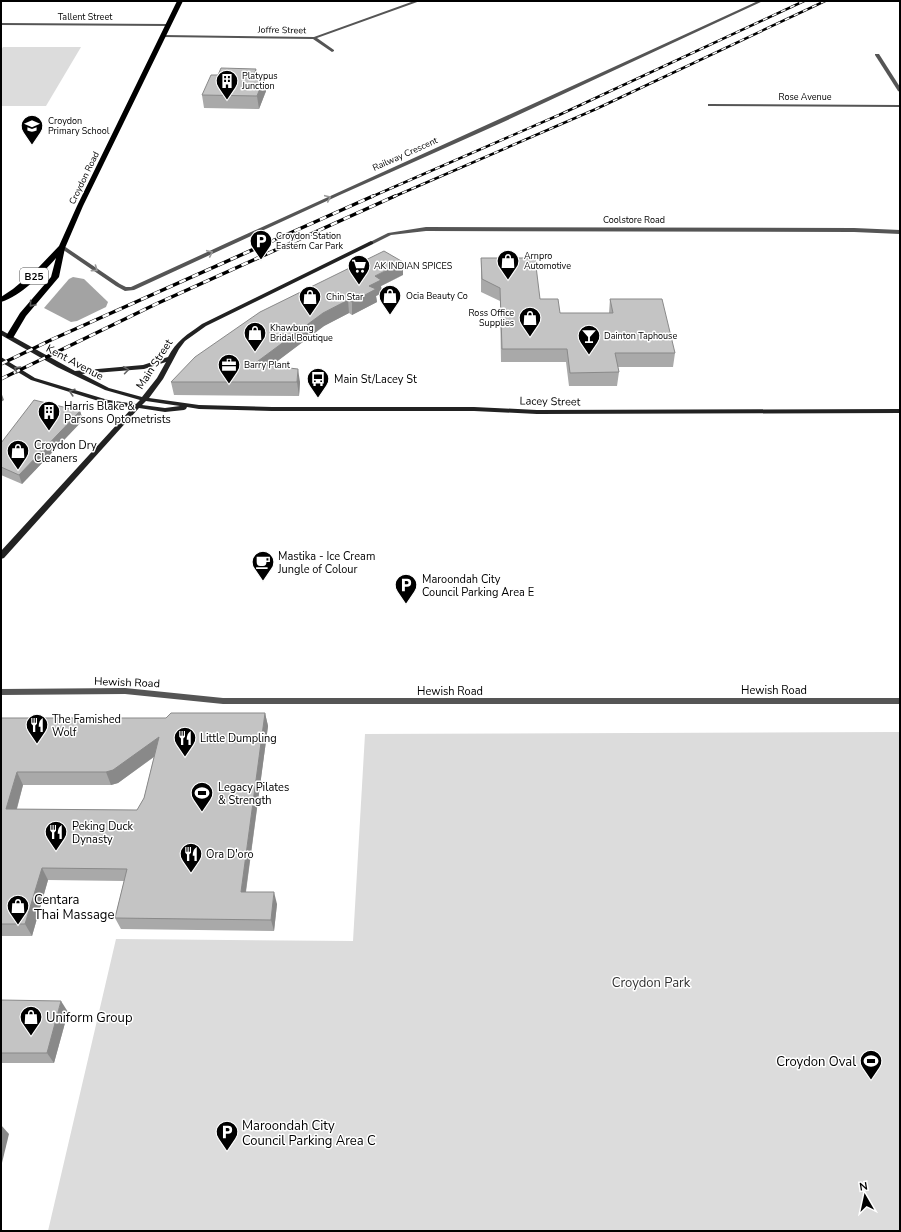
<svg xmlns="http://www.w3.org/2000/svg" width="901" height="1232" font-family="'Nunito Sans',sans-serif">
<rect width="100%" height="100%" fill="#fff"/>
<g fill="#dcdcdc">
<path d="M3,47h78l-35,59h-45v-56z"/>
<path d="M900,732v499h-852l68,-292 237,2 12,-207z"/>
</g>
<path fill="#a3a3a3" d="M73,277l11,2 24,23 -2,5 -29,14 -6,1 -27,-14 25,-29z"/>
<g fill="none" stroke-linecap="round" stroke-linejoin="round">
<g fill="#555" fill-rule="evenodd">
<path d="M414,1h6l-103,37 17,12v1l-2,1 -19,-13 -150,-2 -2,-1 2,-1 151,2z"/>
<path d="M758,1h5l-264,123 -157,70 -208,96 -9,1 -9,-5 -57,-39 5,-1 56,38 6,3h5c209,-96 418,-190 627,-286z"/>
<path d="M1,23l167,1 2,1 -2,1 -167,-1z"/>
<path d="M875,54h4l21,33v5l-2,-1 -23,-36z"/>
<path d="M708,104l192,1v2l-190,-1h-2z"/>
<path d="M426,227l428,1 46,2v4l-46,-2 -428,-1 -35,4 -18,9 -5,-1 20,-10z"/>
<path d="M125,688l98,10h677v6h-677l-98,-10 -124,1v-6z"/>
</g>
<path fill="#222" fill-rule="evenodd" d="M371,241l2,1v2l-167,82 -21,15 -6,8 -16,30 -14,19 50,7 73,2h202l63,3 363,-1v4l-363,1 -63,-3h-202l-73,-2 -12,-2 -1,2 -2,1 -19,2 -26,-4 -135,150 -3,1v-8l131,-143 -27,-5 -74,-23 -30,-18v-5l34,21 73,22 28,4 4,-4 -35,-10 -48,-23 -56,-32v-5l74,41 68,-6 25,-8c8,-16 20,-23 34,-33zM166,362l-9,16 -15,19 -33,-9 -27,-14 62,-5zM146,401l34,5 -15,2 -23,-3z"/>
<path fill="#000" fill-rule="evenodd" d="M177,1h6l-100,205 -18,42 -6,29 -33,39 -13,22h-6l-1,-2 14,-23 31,-36 5,-19c-13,15 -35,38 -55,44v-5l12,-8 25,-21 21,-22 18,-40z"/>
<g stroke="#000" stroke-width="2.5">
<g id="rail-far1">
<path d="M371,197l188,-82 245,-114"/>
<path d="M393,197l203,-88 229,-108"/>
</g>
</g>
<g stroke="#000" stroke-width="3.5">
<g id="rail">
<path d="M1,364l52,-25 320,-143"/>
<path d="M1,379l155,-75 239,-108"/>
</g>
</g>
<use href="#rail-far1" stroke="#fff" stroke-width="1.5" stroke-dasharray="5" stroke-linecap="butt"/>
<use href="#rail" stroke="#fff" stroke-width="2.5" stroke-dasharray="7" stroke-linecap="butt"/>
</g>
<g fill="#a9a9a9" fill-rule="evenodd">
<path d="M257,78l9,13 -7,18 -55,-1 -2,-13z"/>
<path d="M481,258l79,55h49l1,-14 65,54 -2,14h-55l1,5 -2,14h-48l-3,-24h-65l-1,-61 -19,-9z"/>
<path d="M403,275l-22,11 1,7 -6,3 1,6 -25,13 -3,-2 -25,13 -53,40 29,16 -1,14 -125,-1 -3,-13z"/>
<path d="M80,411l3,9 -61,64 -21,-9v-32z"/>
<path d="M265,713l3,13 -22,166 31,12 -3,27 -153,-2 -6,-11 9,-37 -76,-1 -16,56h-31v-218h165zM154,757l-10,41 -7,12 -120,-1 6,-24h88l7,-2z"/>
<path d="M1,1000l67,12 -14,51h-53z"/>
</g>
<g fill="#898989">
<path d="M256,69l2,13 -5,-4z"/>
<path d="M264,78l2,13 -7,18 -2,-13z"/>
<path d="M403,262v13l-22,11 1,7 -6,3 1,6 -25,13v-13l17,-16 6,-10z"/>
<path d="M348,300l1,13 -25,13 -68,51 -2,-13 69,-51z"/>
<path d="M298,369l2,13 -1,14 -2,-14z"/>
<path d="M1,392l3,8 -3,2z"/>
<path d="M80,411l3,9 -61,64 -3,-9z"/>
<path d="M265,713l3,13 -24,178 -3,-12z"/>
<path d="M159,737l4,13 -45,33 -7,2 -5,-13z"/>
<path d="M17,772l6,13 -10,37 -7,-13z"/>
<path d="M42,868l6,12 -16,56 -7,-12z"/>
<path d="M274,892l3,12 -3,27 -3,-11z"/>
<path d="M61,1001l7,11 -14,51 -7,-10z"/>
<path d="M1,1125l8,9 -8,33z"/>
</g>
<g fill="#c4c4c4" stroke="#898989" fill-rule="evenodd">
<path d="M221,68l35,1 -3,9h11l-7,18 -55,-1 9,-20h7z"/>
<path d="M384,251l19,11 -28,14 6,4 -12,6 7,3 -24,13 -4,-2 -25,13 -69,51 44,5 -1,13h-126l24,-25 65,-45z"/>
<path d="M481,258h54l5,41h18l2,14h53l-3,-14h52l13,54h-60l4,19 -49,1 -3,-24h-65l-2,-61 -18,-9z"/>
<path d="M34,400l46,11 -61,64 -18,-8v-24z"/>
<path d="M171,713h94l-24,179h33l-3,28 -156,-2 12,-49 -85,-1 -17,56h-24v-206h165zM159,737l-15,61 -7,12 -131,-1 11,-37h89l7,-2z"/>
<path d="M1,1000l60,1 -14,52h-46z"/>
</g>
<defs><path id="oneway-chevron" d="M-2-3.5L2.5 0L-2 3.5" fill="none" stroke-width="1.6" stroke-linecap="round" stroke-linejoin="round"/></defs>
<g stroke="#999">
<use href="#oneway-chevron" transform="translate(328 198) rotate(-25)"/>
<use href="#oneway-chevron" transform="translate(210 253) rotate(-25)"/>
<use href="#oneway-chevron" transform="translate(95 269) rotate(36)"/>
</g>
<use stroke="#595959" href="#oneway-chevron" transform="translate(32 304) rotate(131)"/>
<g stroke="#646464">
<use href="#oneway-chevron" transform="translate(17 369) rotate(-148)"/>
<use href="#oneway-chevron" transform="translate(126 370) rotate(-8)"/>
<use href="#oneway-chevron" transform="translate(72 392) rotate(-163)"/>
</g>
<defs>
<g id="building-pin" transform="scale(1.15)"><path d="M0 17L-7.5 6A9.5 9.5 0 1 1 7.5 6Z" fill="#000" stroke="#fff"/><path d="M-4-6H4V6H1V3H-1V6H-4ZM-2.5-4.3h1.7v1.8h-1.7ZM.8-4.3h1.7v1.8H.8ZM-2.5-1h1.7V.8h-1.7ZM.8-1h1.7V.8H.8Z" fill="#fff"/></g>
<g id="school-pin" transform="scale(1.15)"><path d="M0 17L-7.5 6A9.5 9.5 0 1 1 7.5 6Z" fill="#000" stroke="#fff"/><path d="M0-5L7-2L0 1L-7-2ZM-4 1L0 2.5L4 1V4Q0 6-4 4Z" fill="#fff"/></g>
<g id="parking-pin" transform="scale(1.15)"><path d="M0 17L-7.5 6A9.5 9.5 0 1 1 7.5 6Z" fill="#000" stroke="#fff"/><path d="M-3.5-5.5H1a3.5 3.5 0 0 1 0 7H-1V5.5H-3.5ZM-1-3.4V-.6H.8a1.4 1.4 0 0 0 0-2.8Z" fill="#fff"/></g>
<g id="shop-pin" transform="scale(1.15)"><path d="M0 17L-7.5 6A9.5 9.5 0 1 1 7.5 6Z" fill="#000" stroke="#fff"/><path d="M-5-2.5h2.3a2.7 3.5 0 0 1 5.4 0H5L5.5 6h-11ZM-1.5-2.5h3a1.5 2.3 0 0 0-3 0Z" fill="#fff"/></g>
<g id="supermarket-pin" transform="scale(1.15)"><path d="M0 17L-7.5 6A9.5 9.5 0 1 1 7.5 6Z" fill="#000" stroke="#fff"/><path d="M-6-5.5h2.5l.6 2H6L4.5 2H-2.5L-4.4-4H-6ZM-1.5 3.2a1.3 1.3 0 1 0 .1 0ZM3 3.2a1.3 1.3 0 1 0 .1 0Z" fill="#fff"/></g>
<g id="bar-pin" transform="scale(1.15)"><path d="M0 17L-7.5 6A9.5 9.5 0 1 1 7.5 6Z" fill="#000" stroke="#fff"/><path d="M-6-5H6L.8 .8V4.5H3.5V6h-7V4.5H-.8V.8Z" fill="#fff"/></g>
<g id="office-pin" transform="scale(1.15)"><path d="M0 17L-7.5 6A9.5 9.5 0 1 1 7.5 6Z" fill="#000" stroke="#fff"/><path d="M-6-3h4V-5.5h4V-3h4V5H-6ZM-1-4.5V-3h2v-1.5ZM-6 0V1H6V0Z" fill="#fff"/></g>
<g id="bus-pin" transform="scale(1.15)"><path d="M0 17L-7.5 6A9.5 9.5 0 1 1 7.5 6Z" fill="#000" stroke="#fff"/><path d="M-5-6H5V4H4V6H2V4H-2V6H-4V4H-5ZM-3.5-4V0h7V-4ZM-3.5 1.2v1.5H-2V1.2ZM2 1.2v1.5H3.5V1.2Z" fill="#fff"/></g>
<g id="cafe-pin" transform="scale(1.15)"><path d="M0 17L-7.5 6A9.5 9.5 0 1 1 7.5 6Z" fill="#000" stroke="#fff"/><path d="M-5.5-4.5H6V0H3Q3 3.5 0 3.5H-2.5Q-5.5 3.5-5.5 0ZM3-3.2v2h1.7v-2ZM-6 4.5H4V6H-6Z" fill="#fff"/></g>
<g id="restaurant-pin" transform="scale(1.15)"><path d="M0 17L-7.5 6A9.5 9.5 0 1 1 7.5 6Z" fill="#000" stroke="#fff"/><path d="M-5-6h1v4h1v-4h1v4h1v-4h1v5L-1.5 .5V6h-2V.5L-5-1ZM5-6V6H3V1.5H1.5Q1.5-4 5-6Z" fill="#fff"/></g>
<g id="stadium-pin" transform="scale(1.15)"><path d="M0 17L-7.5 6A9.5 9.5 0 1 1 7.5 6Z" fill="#000" stroke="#fff"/><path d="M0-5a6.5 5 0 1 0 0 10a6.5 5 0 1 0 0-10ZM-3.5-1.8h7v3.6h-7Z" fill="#fff"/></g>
</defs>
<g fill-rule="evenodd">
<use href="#building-pin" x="227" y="81"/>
<use href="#school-pin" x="32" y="126"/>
<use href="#parking-pin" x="261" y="241"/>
<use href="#shop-pin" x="508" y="261"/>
<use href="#supermarket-pin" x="359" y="266"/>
<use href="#shop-pin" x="390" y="296"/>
<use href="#shop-pin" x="310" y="297"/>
<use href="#shop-pin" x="530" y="318"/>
<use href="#shop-pin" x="255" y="333"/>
<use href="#bar-pin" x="589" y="336"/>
<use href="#office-pin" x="229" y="365"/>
<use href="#bus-pin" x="318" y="379"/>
<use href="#building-pin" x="49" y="412"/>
<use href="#shop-pin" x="18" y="451"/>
<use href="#cafe-pin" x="263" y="562"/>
<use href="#parking-pin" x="406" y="585"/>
<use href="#restaurant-pin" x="37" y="725"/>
<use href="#restaurant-pin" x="185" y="738"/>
<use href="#stadium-pin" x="202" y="793"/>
<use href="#restaurant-pin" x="56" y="832"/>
<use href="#restaurant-pin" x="191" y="854"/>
<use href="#shop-pin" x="18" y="906"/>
<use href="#shop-pin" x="31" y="1017"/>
<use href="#stadium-pin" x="871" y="1061"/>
<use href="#parking-pin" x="227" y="1132"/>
</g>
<g text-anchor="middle" stroke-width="3" stroke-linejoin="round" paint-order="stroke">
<g font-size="9" fill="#000" stroke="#fff">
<text x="85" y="20">Tallent Street</text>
<text transform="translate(282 30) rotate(1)" y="3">Joffre Street</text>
<text x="805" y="100">Rose Avenue</text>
<text transform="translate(405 154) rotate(-24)" y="3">Railway Crescent</text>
<text transform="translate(84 178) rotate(-64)" y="3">Croydon Road</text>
<text x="634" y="223">Coolstore Road</text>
</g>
<g font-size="9" fill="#000" stroke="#fff" text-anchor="start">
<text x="242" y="79">Platypus<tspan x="242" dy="10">Junction</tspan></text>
<text x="48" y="124">Croydon<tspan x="48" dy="10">Primary School</tspan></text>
<text x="276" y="239">Croydon Station<tspan x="276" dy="10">Eastern Car Park</tspan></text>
<text x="524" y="259">Arnpro<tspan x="524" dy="10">Automotive</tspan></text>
<text x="374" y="269">AK INDIAN SPICES</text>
<text x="406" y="299">Ocia Beauty Co</text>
<text x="326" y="300">Chin Star</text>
<text x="514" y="316" text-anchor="end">Ross Office<tspan x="514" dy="10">Supplies</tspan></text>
<text x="270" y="331">Khawbung<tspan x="270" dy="10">Bridal Boutique</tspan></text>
<text x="604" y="339">Dainton Taphouse</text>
<text x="244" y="368">Barry Plant</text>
</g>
<rect fill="#fff" stroke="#4c4c4c" stroke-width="1" x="20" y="268" width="28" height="16" rx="3"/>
<g font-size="10" font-weight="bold" fill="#000">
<text x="34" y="280">B25</text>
</g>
<g font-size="11" fill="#000" stroke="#fff">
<text transform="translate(75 362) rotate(28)" y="4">Kent Avenue</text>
<text transform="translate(154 364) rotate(-57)" y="4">Main Street</text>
<text transform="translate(550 401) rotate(1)" y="4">Lacey Street</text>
<text transform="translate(127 682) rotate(2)" y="4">Hewish Road</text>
<text x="774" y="694">Hewish Road</text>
<text x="450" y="695">Hewish Road</text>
</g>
<g font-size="11" fill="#000" stroke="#fff" text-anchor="start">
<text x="334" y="383">Main St/Lacey St</text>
<text x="64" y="410">Harris Blake &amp;<tspan x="64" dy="13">Parsons Optometrists</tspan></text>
<text x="34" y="449">Croydon Dry<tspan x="34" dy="13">Cleaners</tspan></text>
<text x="278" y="560">Mastika - Ice Cream<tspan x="278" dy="13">Jungle of Colour</tspan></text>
<text x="422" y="583">Maroondah City<tspan x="422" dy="13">Council Parking Area E</tspan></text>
<text x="52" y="723">The Famished<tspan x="52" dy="13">Wolf</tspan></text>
<text x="200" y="742">Little Dumpling</text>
<text x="218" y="791">Legacy Pilates<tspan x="218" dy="13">&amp; Strength</tspan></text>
<text x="72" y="830">Peking Duck<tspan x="72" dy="13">Dynasty</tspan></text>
<text x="206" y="858">Ora D'oro</text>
</g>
<g font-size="13" fill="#000" stroke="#fff" text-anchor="start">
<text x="34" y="904">Centara<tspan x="34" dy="15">Thai Massage</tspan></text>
<text x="46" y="1022">Uniform Group</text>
<text x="856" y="1066" text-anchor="end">Croydon Oval</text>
<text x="242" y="1130">Maroondah City<tspan x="242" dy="15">Council Parking Area C</tspan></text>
</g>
<g font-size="13" fill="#333" stroke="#fff">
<text x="651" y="987">Croydon Park</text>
</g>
</g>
<rect width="901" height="1232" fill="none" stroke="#000000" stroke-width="4"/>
<g transform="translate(865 1196) rotate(351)" stroke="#ffffff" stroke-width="3" paint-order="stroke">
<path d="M0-3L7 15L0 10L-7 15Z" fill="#000000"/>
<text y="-6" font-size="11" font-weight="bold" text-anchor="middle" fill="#000000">N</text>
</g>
</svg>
